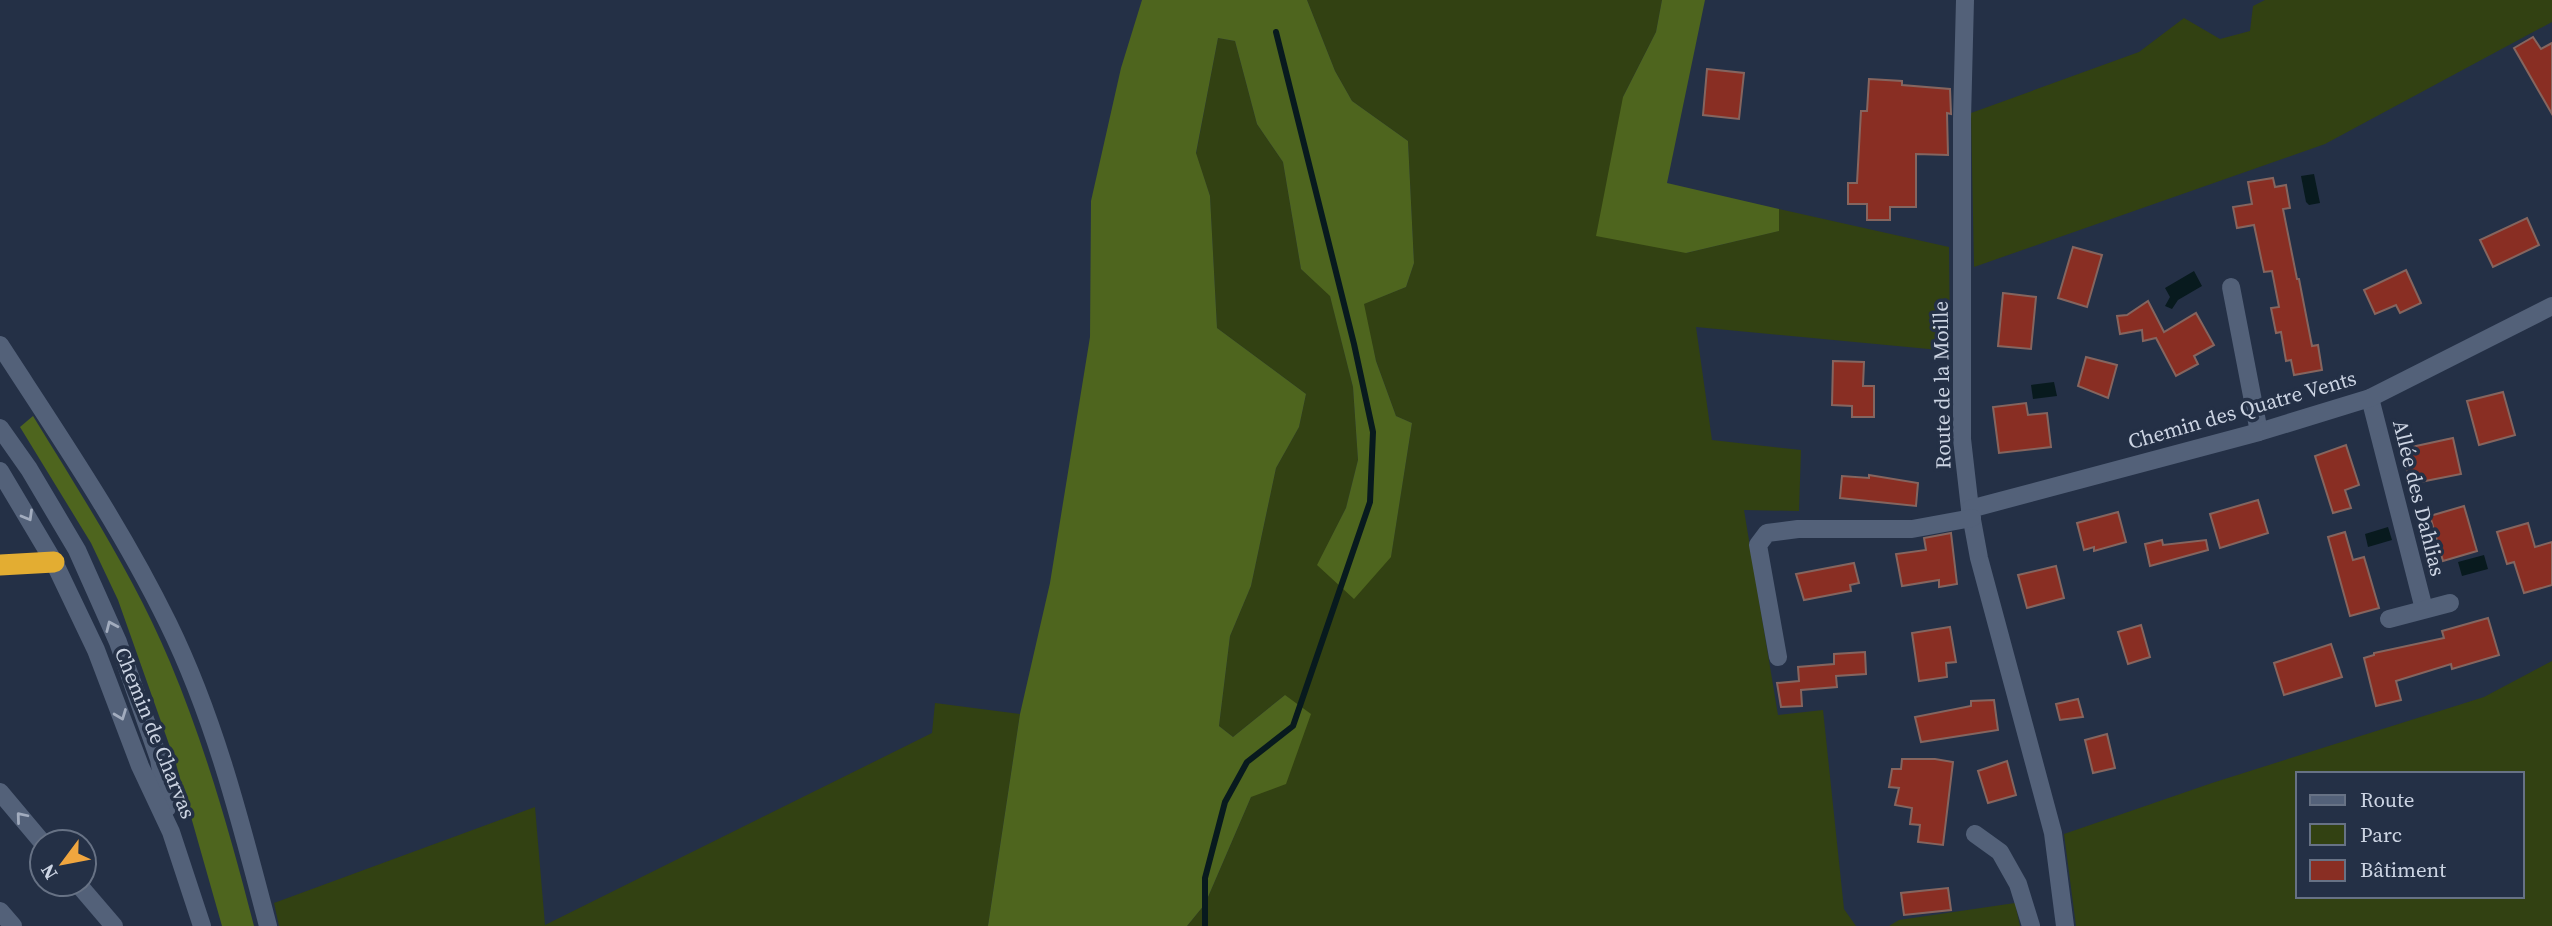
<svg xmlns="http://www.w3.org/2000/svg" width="2552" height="926" font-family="'Source Serif 4',serif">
<rect width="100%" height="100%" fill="#243046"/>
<g fill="#324112" fill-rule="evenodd">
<path d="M1307,0h355l-6,32 -33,65 63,156 92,-22 1,-22 170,38 1,104 -254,-24 16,113 89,10 -2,61 -55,-1 34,205 45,-5 21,199 12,17h-669l18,-22 46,-107 34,-102 -52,42 -14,-11 11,-90 21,-50 25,-118 23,-41 7,-33 -89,-66 -7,-132 -14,-42 22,-116 17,3 22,83 26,38 18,107 29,26 23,92 5,73 -12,48 -28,56 73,-8 21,-133 -16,-7 -20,-55 -13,-57 43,-17 8,-24 -6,-122 -56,-40 -17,-30z"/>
<path d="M2265,0h287v22l-227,122 -351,123 -3,-154 168,-61 45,-34 36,21 30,-8 3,-25z"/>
<path d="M2552,661v265h-476l-12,-92 148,-51 272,-86zM2298,774h224v122h-224z"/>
<path d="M935,703l85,11 -32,212h-709l-5,-23 261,-96 10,118 387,-192z"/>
<path d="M2015,903l5,23h-131l10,-6z"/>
</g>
<g fill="#4e651e">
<path d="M1142,0h165l28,71 17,30 56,40 6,122 -8,24 -42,17 12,57 20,55 16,7 -21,134 -37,42 -37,-34 29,-57 12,-48 -5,-73 -23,-91 -29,-27 -18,-107 -26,-38 -22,-83 -17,-3 -22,115 14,43 7,132 89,66 -7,33 -23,41 -25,118 -21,50 -11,90 14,11 52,-42 26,19 -25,70 -35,13 -46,107 -18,22h-199l32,-212 30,-131 40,-246 1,-136 30,-133z"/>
<path d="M1662,0h43l-38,183 112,26v22l-93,22 -90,-17 27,-139 33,-65z"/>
<path d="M33,416c49,80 101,160 137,246 36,86 61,175 84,264h-32l-46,-162 -58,-164 -27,-57 -71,-116z"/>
</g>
<g fill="#081a1e">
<path d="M2314,174l6,29 -11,2 -3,-3 -5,-26z"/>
<path d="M2194,271l8,15 -24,14 -6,9 -7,-3 5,-9 -5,-9z"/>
<path d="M2054,382l3,14 -24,3 -2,-14z"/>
<path d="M2388,527l4,13 -24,7 -3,-13z"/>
<path d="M2484,555l4,14 -26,7 -4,-14z"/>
</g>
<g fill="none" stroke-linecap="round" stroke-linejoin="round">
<path stroke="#081a1e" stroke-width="6" d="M1205,926v-48l20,-76 22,-40 46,-36 77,-224 3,-70 -19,-88 -78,-312"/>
</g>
<g fill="#892e23" stroke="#85655f" stroke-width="2">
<path d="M2533,37l8,12 11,-6v71l-38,-66z"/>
<path d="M1707,69l37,4 -5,46 -36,-4z"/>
<path d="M1869,79l33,2v4l48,4 1,25 -4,-1 1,42 -32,-1v53h-26v13h-23v-16h-19v-21h9l4,-72h6z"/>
<path d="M2273,178l2,9 11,-2 4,23 -7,1 14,70h2l13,67 6,-1 4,25 -28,5 -3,-15 -5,1 -5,-29 -5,1 -5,-25 8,-1 -7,-36 -8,1 -10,-47 -17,3 -4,-21 19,-3 -4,-22z"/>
<path d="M2527,218l12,27 -46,22 -13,-27z"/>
<path d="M2073,247l29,8 -15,52 -29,-9z"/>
<path d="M2406,270l15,33 -21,10 -4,-8 -21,9 -11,-24z"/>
<path d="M2003,293l33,4 -5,52 -33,-3z"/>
<path d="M2148,301l16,31 32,-19 18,32 -20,11 4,8 -22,12 -20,-38 -13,3 -1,-11 -22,4 -3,-18 10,-1z"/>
<path d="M2086,357l31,8 -9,33 -30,-12z"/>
<path d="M1833,361l31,1 -1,24h11v31h-22v-11l-20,-1z"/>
<path d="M2503,392l12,43 -36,10 -12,-44z"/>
<path d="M2026,403l2,12 19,-2 4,34 -52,6 -6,-46z"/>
<path d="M2453,438l8,36 -51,10 -8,-35z"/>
<path d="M2346,445l13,40 -14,5 6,18 -18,5 -18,-57z"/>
<path d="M1869,475l49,8 -2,23 -76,-8 2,-22 27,2z"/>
<path d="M2258,500l10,33 -48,15 -10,-34z"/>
<path d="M2464,506l13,45 -34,10 -13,-45z"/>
<path d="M2118,512l8,30 -32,9v-4l-10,3 -7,-27z"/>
<path d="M2528,523l7,24 17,-5v43l-28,8 -10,-31 -7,2 -10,-32z"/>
<path d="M2345,532l8,28 11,-3 15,51 -29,8 -22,-79z"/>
<path d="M1951,533l6,51 -18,3v-7l-37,6 -6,-32 30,-4 -2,-12z"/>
<path d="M2162,540l1,5 43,-5 2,10 -58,16 -5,-22z"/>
<path d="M1854,563l5,20 -9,2 1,6 -47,9 -8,-26z"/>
<path d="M2056,566l8,32 -37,10 -9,-33z"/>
<path d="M2488,618l11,37 -47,14 -1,-5 -55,17 5,19 -25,6 -12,-48 10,-3v-2l70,-15 -2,-7z"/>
<path d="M2141,625l9,32 -22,7 -10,-32z"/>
<path d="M1950,627l6,35 -10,1 1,14 -28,4 -7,-48z"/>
<path d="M2331,644l11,33 -58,18 -10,-32z"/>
<path d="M1865,652l1,22 -30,2 1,11 -36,3 1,16 -21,1 -4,-24 22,-2 -1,-14 36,-3v-10z"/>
<path d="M2078,699l5,18 -23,3 -4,-16z"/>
<path d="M1994,700l4,30 -77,12 -6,-25 56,-11v-5z"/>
<path d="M2107,734l8,34 -22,5 -8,-33z"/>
<path d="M1902,759h33l18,3 -10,83 -25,-3 2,-17 -10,-1 2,-16 -17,-3 4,-17 -10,-1 3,-18h9z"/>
<path d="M2007,761l9,34 -28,8 -10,-32z"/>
<path d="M1948,888l3,22 -47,5 -3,-22z"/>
</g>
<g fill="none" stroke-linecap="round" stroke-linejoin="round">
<g stroke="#536179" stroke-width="18">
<path d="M1965,0l-3,119v320l8,70 9,49 74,275 12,93"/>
<path d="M2231,287l28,145"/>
<path d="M0,345c59,91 120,180 168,278 47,96 73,200 100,303"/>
<path d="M2370,398l54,211"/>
<path d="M0,428l29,41 48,81 41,92 41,117 8,49"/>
<path d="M0,471l54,91 42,88 44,116 31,66 31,94"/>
<path d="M1970,509l289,-77 111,-34 182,-92"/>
<path d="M2389,619l61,-16"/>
<path d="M1778,657l-20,-112 9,-12 31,-4h114l60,-11"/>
<path d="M0,792l42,50"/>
<path d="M1975,834l25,18 18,32 13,42"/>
<path d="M78,884l36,42"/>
<path d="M0,911l13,15"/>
</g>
<path stroke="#e3ad32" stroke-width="21" d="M0,565l54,-3"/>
</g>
<defs><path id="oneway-chevron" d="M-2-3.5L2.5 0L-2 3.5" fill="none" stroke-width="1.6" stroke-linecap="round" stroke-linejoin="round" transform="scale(1.75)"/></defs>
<g stroke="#a2acbe">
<use href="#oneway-chevron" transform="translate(28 516) rotate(60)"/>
<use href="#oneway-chevron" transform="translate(111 626) rotate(-114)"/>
<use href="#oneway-chevron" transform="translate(121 715) rotate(69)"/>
<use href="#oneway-chevron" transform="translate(21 817) rotate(-130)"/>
</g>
<g text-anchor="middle" stroke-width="7" stroke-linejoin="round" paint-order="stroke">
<g font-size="21" fill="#ccd4e3" stroke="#243046">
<text transform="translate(1942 385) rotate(-91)" y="7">Route de la Moille</text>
<text transform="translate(2242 410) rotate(-16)" y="7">Chemin des Quatre Vents</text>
<text transform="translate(2419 498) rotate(76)" y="7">Allée des Dahlias</text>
<text transform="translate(155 733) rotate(68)" y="7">Chemin de Charvas</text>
</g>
</g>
<rect x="2296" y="772" width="228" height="126" fill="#243046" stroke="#677285" stroke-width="2"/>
<rect x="2310" y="795" width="35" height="10" fill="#536179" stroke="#677285" stroke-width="2"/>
<text x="2360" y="807" font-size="21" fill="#ccd4e3">Route</text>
<rect x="2310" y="824" width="35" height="21" fill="#324112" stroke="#677285" stroke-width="2"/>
<text x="2360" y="842" font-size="21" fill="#ccd4e3">Parc</text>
<rect x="2310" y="860" width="35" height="21" fill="#892e23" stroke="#677285" stroke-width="2"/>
<text x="2360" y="877" font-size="21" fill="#ccd4e3">Bâtiment</text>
<g transform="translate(63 863) rotate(238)"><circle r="33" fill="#243046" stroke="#677285" stroke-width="2"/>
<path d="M0-5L12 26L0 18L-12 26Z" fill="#f0a63f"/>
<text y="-10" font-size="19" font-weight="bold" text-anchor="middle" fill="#ccd4e3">N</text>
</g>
</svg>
